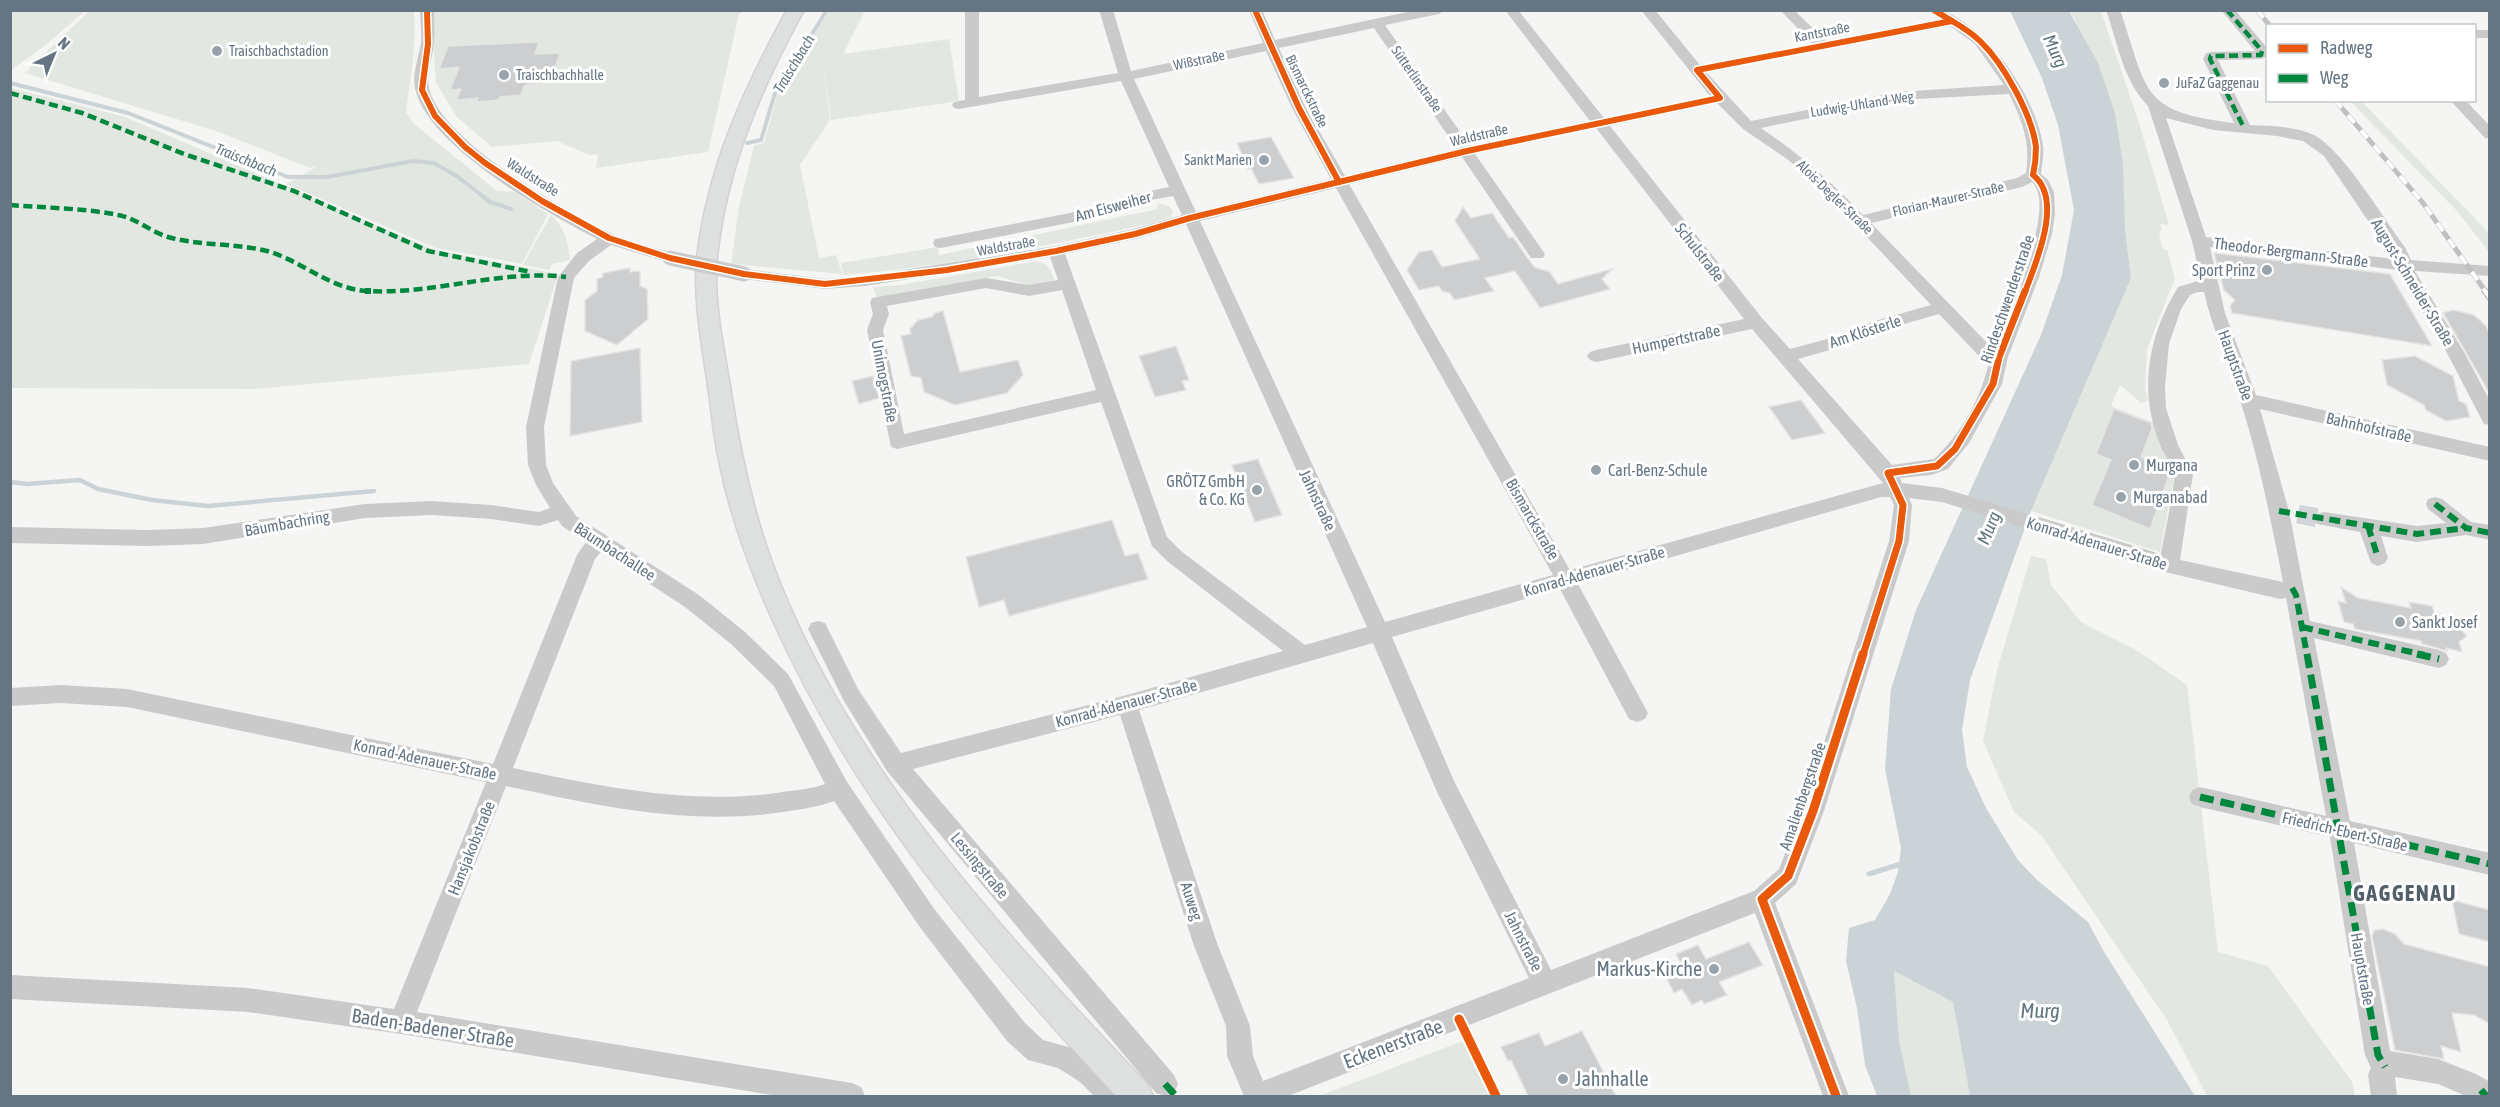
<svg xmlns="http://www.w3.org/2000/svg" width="2500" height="1107" font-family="'Asap Condensed',sans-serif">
<rect width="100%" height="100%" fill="#f5f5f3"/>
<g fill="#e3e7e1">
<path d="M11,10h74v1l-43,37 -31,22z"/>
<path d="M90,10l324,1c3,34 -4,68 -8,101l7,11 84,68 18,1 33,22 -26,50 -86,-16 -150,-64 32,-18 -8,2 -94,-37 -191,-58z"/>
<path d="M431,11h313l-5,3 -31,138 -112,16 2,-14 -9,1 -32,-14 -65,6 -35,-30 -21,-34z"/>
<path d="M829,11h36l-22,43 106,-15 10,62 -128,19 -9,-64 8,64 -30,45 19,93 17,-3 6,19 -111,-10 8,-57 15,-61 10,-3 14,-51z"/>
<path d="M2069,11h32l38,112 30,102 -9,-1 2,6 -3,1 2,5h-2l4,13 4,1 8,28 -28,71 -2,40 4,11 -8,3 -21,-18 -9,21 46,18 18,49 -15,79 -129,-41 100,-233 -6,-48 -50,-211z"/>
<path d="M11,88l114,29 307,132 126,25 -29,90 -275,25 -243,-1z"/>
<path d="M2350,101h11l128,132v19l-32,-41z"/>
<path d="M1157,203l11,3 5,4 -2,7c-32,11 -66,16 -99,23 -76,15 -152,29 -229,35l-2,-12 97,-16 1,8 219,-46z"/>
<path d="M551,215c14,12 17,28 19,45l-18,4 -3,6 -26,-5z"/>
<path d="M1038,261c11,4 13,8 16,19l-6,3 -18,3 -32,-10 -120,23 -5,-12 27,-2z"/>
<path d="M2031,556l15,3 5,26 30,37 55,28 51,35 31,267 50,14 84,116 3,14h-148l-40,-76 -126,-185 -27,-23 -31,-71 14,-71z"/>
<path d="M1894,971l59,31 17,94h-59l-12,-56z"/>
<path d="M1463,1041l26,55h-170z"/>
</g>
<path fill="#cbd3d6" d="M2010,11h59l29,52 17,50 8,51 2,66 6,48 -100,233 -61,169 -8,50 5,37 19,41 32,52 19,20 51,42 16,30 91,144h-225l-17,-94 -59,-31 5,69 12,56h-34l-12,-31 -8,-57 -11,-47 3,-33 26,-8 15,-26 8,-22 3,-24 -16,-79 6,-80 25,-79 125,-275 21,-60 12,-65 -16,-85 -16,-47z"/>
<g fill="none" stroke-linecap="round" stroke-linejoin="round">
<g stroke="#cbd3d6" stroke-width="4">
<path d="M10,83l118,30 160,64h39l86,-16 21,2 24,14 32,25 21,7"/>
<path d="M747,143l14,-3 14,-47 52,-83"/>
</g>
<path stroke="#cbd3d6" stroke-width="4.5" d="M10,482l17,2 53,-4 18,9 54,11 56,6 166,-15"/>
<path stroke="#cbd3d6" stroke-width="5" d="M1869,874l35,-11"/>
</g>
<g fill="#cdcecf" stroke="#e4e4e3" stroke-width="1.5">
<path d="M539,42l-4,12 25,-1 -10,29 -25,3 -4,10 -21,2 -2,3 -22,2 2,-4 -22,2 5,-11 -11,1 9,-23 -20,2 9,-23z"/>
<path d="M1271,137l23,41 -35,6 -8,-16 -3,1 -11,-26z"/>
<path d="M1463,207l8,11 21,-5 17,25 4,-1 21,30 16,5 8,12 54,-15 -10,10 8,10 -70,19 -25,-37 -30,7 9,13 -40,9 -4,-7 -8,-2 -3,-5 -20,4 -12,-20 12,-18 13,-2 10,17 38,-8 -25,-38z"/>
<path d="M2214,253l176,21 42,72 -200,-33 -2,-7 5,-6 -11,-10z"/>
<path d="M630,268v4l10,-1v15l7,3 1,30 -31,26 -32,-14v-31l12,-9v-12l6,-2v-4z"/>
<path d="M2453,310l21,5 12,11 4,9v59l-47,-81z"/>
<path d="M943,311l17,61 58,-12 5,15 -16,18 -52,12 -31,-13 -3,-14 -10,-2 -10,-40 10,-2 -1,-5 8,-9 14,-3 3,-4z"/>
<path d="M1176,346l13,34 -7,1 4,9 -31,7 -16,-41z"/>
<path d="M640,348l2,74 -72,14 1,-75z"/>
<path d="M2415,356l38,20 6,25 7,3 4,13 -24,4 -20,-11 -2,-5 -37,-20 -5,-25z"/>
<path d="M873,376l6,22 -20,6 -7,-23z"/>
<path d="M1801,400l24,33 -33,7 -23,-33z"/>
<path d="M2114,409l37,14 1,5 -11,29 30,13 -21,59 -58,-24 19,-45 -15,-6z"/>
<path d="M1258,459l24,56 -27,7 -23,-57z"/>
<path d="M1112,520l13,36 13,-3 10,26 -139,37 -5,-16 -25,7 -13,-50z"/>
<path d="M2341,587l17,11 53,10 -2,-6 23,4 2,6 15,5 18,19 -8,6 3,10 -16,-4 1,3 -25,-7 -1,-3 -66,-12 -2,-5 -9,-2 -6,-21 8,2z"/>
<path d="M2452,900l38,10v32l-31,-8z"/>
<path d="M2383,929l12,5 9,10 86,23v57l-16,-9 -22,-2 9,39 -20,-6 3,13 -49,-9 -23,-114 3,-6z"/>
<path d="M1749,942l14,23 -44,17 8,13 -23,9 -2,-4 -10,5 -10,-16 -8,4 -7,-14 8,-3 -3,-4 11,-5 -7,-13 22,-9 8,14z"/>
<path d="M1582,1031l34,65h-88l-17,-36 -3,1 -7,-14 38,-14 6,13z"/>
</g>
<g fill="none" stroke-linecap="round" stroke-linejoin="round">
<path stroke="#d1d5d7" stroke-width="19" stroke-dasharray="19 9" stroke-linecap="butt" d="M2298,514l26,5"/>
<g stroke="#d2d3d3" stroke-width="3">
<path id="major" d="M787,10h17c-43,78 -78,159 -87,248 -4,45 7,90 14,134 9,59 21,117 42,173 75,201 230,367 375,520l5,11h-37c-136,-146 -266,-299 -347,-484 -21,-48 -40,-100 -50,-152 -5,-22 -7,-45 -10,-67 -6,-44 -16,-90 -12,-135 10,-89 47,-170 90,-248z"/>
</g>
<g fill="#cacacb" fill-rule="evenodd">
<path d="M420,10h14c0,11 1,22 0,32 -1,15 -8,31 -5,46 11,52 139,126 186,147 19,8 41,13 61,19l2,4 -2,4 -6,1 -59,-18 -22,16 -15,17 -30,149 2,38 7,18 23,33 123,79 46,37 43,42 59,108 88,128 90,113 18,17 29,8 26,16 22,23 4,9h-30l-14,-14 -22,-14 -30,-8 -21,-19 -88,-115 -85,-125c-19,7 -38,9 -58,12 -92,12 -181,-8 -270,-27l-89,226 435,71 9,4 4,9h-87l-377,-62 -153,-22 -238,-13v-24l238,13 146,21 92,-227 -359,-75 -66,-4 -51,3v-18l51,-3 66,4 366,75 84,-209 9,-13 -24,-16 -4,-6 -19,6 -48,-7 -59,-4 -67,3 -162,26 -55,2 -138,-3v-16l138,3 55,-2 162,-24 67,-3 59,4 48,7 11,-4 -14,-23 -8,-20 -2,-38 32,-150 19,-24 20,-14c-49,-25 -171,-94 -182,-151 -3,-15 4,-31 6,-46 1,-10 -1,-21 -1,-32zM601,552l84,55 46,37 43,42 51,98c-16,6 -33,6 -49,9 -89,12 -176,-7 -263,-25l82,-209z"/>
<path d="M965,10h14v87l139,-24 -19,-63h14l18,61 132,-28 -14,-33h13l13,30 142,-30h28l-6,4 -54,11 85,121 120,-25 -85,-111h13l86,108 106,-22 -69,-86h14l45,55 113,-21 -33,-34h14l32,31 113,-22 -11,-9c5,0 13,-1 18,2 45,20 90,85 97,134 1,9 -1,18 -2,28l7,6 6,12 1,22 -3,20 -13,43 -31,80 -6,27 -33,59 -21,26 -17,6 -31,3 2,5 40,5 219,66c2,-13 15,-72 13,-81 -2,-10 -11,-19 -14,-29 -22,-54 -12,-108 18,-157l23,-7 -9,-39 -44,-135c-25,-26 -30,-62 -42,-96h14c28,81 19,102 114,113l-31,-64 3,-6 5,-1 44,-1 -34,-41h14l33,39v7l-7,3 -43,1 32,65c20,1 46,1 64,10 30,16 69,83 91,112l6,13 79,6v10l-75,-5 49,81 26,49v24l-6,-1 -37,-71 -49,-83 -188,-23 15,66 31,82 234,52v14l-230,-52 29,102 21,110 129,29 7,3 3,6 -3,6 -7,3 -125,-30 36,183 140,32v22l-136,-32 36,208 48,8 38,15 14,8v14h-24l-28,-12 -43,-7 2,19h-26l-3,-21 3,-7 -6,-13 -35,-218 -130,-30 -8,-3 -3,-7 3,-7 8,-3 126,29 -40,-218 -6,1 -111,-26 -227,-71 -33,-4 3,7 -3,36 -85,270 -28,73 -21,19 74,193h-26l-68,-183 -467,183h-44l-17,-40 -1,-30 -32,-80 -74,-231 -207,54 261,306 4,9 -4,9 -8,3 -10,-3 -269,-322 -43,-70 -36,-72 3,-6 7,-2 7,2 33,66 43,64 226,-58 156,-44 -116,-90 -15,-15 -51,-144 -204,47 -6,-2 -24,-117 6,-16 -3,-12 2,-4 114,-20 43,7 29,-5 -8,-23 -185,29 -40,3 -81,-10 -6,-1 -2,-4 2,-4 6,-1 81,10 40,-3 191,-30 77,-17 49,-14 -9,-19 -28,5 -25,12 -179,35 -6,-1 -2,-4 2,-4 6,-1 175,-34 20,-10 33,-7 -48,-106 -162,28 -5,-1 -2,-3 2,-3 11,-2zM1950,26l25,18 29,41 -106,7 -147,29 -45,-49zM1374,28l83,121 -112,27 -39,-68 -27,-60zM1266,51l26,57 39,71 -135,33 -62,-133zM2009,94c13,26 22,49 17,79l-9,5 -154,37c-32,-34 -64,-61 -102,-87l137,-28zM1717,103l26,26 44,30 32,27 112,119 -60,17 -18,10 -63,17 -28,-31 -152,-192zM2166,118l47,12 64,6 26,5 21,15 70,103 -188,-22zM1596,128l148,191 -148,31 -6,2 -3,4 3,4 6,2 156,-33 131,154 -313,87 -221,-386 113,-27 69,101h12l2,-4 -70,-100zM2032,182c27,26 -27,136 -39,167l-122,-126 151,-36zM1336,188l217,387 -168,47 -185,-401zM1186,224l181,403 -62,18 -124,-94 -14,-14 -102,-283 70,-15zM986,288l43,8 33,-6 34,100 -192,44 -21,-104 6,-16 -2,-8zM2198,292h6c8,37 25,71 36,108 19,59 31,121 43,182l-103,-22 13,-86 -15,-29 -12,-37 -1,-22 4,-42 12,-35 9,-14zM1939,314l41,43 9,4c-7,36 -28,73 -55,98l-42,6 -94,-106 67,-19 18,-10zM1881,497h9l4,8 -5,36 -87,270 -23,58 -25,22 -203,79 -97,-189 -62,-144 168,-48 69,130 8,3 8,-3 3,-6 -70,-129zM1373,643l64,149 92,186 -266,103 -10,-25 -3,-30 -33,-83 -78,-233z"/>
<rect x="2474" y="30" width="16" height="8"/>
<path d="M2450,100h15l25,26v13l-5,-1z"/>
<path d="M2435,497l7,2 29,23 19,3v15l-24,-5 -49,7 -36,-6 7,22 -3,5 -7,3 -7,-3 -11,-31 -43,-8 -3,-5 3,-5 7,-2 93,14 29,-3 -18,-14 -2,-5 2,-5z"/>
</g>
<use href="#major" fill="#dedfdf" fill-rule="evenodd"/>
<g stroke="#bfc0c2" stroke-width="5">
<g id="rail-far1">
<path d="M2257,10l13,16"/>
<path d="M2335,100l88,103 63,89"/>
</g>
</g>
<g stroke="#bfc0c2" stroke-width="7">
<path id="rail" d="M2485,291l5,7"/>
</g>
<use href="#rail-far1" stroke="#fff" stroke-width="4" stroke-dasharray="10" stroke-linecap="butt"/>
<use href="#rail" stroke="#fff" stroke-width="4.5" stroke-dasharray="13" stroke-linecap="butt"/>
<path stroke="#cacacb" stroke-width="15" d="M670,258l74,16"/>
<g stroke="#00873e" stroke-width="4.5" stroke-dasharray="9 4.5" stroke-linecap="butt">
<path d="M2227,10l35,41 -1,4 -50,1 -1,3 34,69"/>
<path d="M10,93l72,20 102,41 110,37 134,60 103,21"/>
<path d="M10,205c35,3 74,3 108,10 18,3 33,17 50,22 32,9 67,6 99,14 35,10 63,38 100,40 67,4 133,-22 199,-14"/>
</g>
<g stroke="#00873e" stroke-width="6" stroke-dasharray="11 6" stroke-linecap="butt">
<path d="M365,291h6"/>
<path d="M2435,504l31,24 24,5"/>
<path d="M2279,511l138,23 49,-6"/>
<path d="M2368,526l10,32"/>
<path d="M2292,588l4,7 11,60"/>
<path d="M2302,627l122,28"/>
</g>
<g stroke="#00873e" stroke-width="7" stroke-dasharray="14 7" stroke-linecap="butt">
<path d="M2307,654l71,401 7,12"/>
<path d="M2417,654l22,5"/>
<path d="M2200,797l290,67"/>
<path d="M1165,1084l11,12"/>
<path d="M2481,1090l5,6"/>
</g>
<g stroke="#fff" stroke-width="9">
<g id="cycleway-far2">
<path d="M427,10l1,34 -6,46 13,26 30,31 20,16 57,38 67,37 61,20 74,16 81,10 122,-14 109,-19 79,-17 55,-16 277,-67 253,-53 -23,-28 255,-49"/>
<path d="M1255,10l44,98 40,74"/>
<path d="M1934,10c15,10 33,18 46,31 24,23 52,74 56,106 0,10 -1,19 -3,28 31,24 3,87 -8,117"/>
</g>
</g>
<g stroke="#fff" stroke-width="10">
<path id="cycleway-far1" d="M1863,655l36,-114 4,-36 -15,-32 49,-7 18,-17 38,-65 6,-27 26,-66"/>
</g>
<g stroke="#fff" stroke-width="13">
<g id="cycleway">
<path d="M1459,1019l37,77"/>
<path d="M1836,1096l-74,-197 26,-23 25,-65 50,-157"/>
</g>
</g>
<use href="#cycleway-far2" stroke="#e8590c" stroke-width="6"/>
<use href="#cycleway-far1" stroke="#e8590c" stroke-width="7"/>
<use href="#cycleway" stroke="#e8590c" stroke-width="9"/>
</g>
<g fill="#97a2ab" stroke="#fff" stroke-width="2">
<circle cx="217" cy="51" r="6"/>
<circle cx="504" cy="75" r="6"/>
<circle cx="2164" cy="83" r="6"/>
<circle cx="1264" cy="160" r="6"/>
<circle cx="2267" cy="270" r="6"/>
<circle cx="2134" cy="465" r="6"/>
<circle cx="1596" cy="470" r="6"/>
<circle cx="1257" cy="490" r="6"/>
<circle cx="2121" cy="497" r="6"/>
<circle cx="2400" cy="622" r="6"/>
<circle cx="1714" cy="969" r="6"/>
<circle cx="1563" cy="1079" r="6"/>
</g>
<g text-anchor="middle" stroke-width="6" stroke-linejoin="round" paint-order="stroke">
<g font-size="14" fill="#657584" stroke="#fff">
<text transform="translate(1822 32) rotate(-11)" y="5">Kantstraße</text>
<text transform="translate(1199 60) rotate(-12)" y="5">Wißstraße</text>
<text transform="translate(1417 79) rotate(55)" y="5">Sütterlinstraße</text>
<text transform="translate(1307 91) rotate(64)" y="5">Bismarckstraße</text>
<text transform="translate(1862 104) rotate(-9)" y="5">Ludwig-Uhland-Weg</text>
<text transform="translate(1479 135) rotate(-13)" y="5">Waldstraße</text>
<text transform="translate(533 177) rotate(32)" y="5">Waldstraße</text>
<text transform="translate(1835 197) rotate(44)" y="5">Alois-Degler-Straße</text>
<text transform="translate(1948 199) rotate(-13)" y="5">Florian-Maurer-Straße</text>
<text transform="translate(1006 246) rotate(-10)" y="5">Waldstraße</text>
</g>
<g font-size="14" fill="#657584" stroke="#fff" text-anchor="start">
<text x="229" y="56">Traischbachstadion</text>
<text x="516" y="80">Traischbachhalle</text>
<text x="2176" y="88">JuFaZ Gaggenau</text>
<text x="1252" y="165" text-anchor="end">Sankt Marien</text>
</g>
<g font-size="15" font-style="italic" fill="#607780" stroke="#fff">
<text transform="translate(794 64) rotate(-59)" y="5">Traischbach</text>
<text transform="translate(246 160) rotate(22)" y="5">Traischbach</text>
</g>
<g font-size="16" fill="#657584" stroke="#fff">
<text transform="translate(1113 206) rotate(-15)" y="6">Am Eisweiher</text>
<text transform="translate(1700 252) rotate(52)" y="6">Schulstraße</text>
<text transform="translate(2291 252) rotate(7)" y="6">Theodor-Bergmann-Straße</text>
<text transform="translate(2413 282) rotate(59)" y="6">August-Schneider-Straße</text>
<text transform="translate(2007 299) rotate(-71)" y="6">Rindeschwenderstraße</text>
<text transform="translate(1865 331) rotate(-18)" y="6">Am Klösterle</text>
<text transform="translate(1676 339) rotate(-12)" y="6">Humpertstraße</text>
<text transform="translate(2236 365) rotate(70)" y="6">Hauptstraße</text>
<text transform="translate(885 381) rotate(79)" y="6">Unimogstraße</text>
<text transform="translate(2369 427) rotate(13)" y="6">Bahnhofstraße</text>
<text transform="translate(1318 500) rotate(65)" y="6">Jahnstraße</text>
<text transform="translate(1533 519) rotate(60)" y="6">Bismarckstraße</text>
<text transform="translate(287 523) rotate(-10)" y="6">Bäumbachring</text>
<text transform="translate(2097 543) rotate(17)" y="6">Konrad-Adenauer-Straße</text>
<text transform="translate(615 551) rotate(33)" y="6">Bäumbachallee</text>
<text transform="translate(1594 571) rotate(-16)" y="6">Konrad-Adenauer-Straße</text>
<text transform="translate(1126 703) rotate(-15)" y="6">Konrad-Adenauer-Straße</text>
<text transform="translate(425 759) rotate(12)" y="6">Konrad-Adenauer-Straße</text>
<text transform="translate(1802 796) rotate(-71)" y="6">Amalienbergstraße</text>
<text transform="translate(2345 831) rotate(13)" y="6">Friedrich-Ebert-Straße</text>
<text transform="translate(471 848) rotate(-68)" y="6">Hansjakobstraße</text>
<text transform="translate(980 865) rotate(50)" y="6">Lessingstraße</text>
<text transform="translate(1192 901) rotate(72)" y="6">Auweg</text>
<text transform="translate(1524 941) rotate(63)" y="6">Jahnstraße</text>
<text transform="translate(2363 969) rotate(80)" y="6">Hauptstraße</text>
</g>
<g font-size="16" fill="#657584" stroke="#fff" text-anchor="start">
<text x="2255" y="276" text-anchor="end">Sport Prinz</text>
<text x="2146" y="471">Murgana</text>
<text x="1608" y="476">Carl-Benz-Schule</text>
<text x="1245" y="487" text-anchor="end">GRÖTZ GmbH<tspan x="1245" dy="18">&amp; Co. KG</tspan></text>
<text x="2133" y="503">Murganabad</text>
<text x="2412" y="628">Sankt Josef</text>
</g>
<g font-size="18" font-style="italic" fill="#607780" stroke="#fff">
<text transform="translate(2055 51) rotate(66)" y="6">Murg</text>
<text transform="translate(1989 528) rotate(-67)" y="6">Murg</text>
</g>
<g font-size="20" fill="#657584" stroke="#fff" text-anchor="end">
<text x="1702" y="976">Markus-Kirche</text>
<text x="1575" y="1086" text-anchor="start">Jahnhalle</text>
</g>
<g font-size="20" fill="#657584" stroke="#fff">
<text transform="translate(433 1028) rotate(9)" y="7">Baden-Badener Straße</text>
<text transform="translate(1393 1044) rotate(-21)" y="7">Eckenerstraße</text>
</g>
<g font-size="21" font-style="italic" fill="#607780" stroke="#fff">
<text x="2040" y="1018">Murg</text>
</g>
<g font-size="22" font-weight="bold" letter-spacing="1.5" fill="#535f69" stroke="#fff">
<text x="2405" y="901">GAGGENAU</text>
</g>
</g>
<rect width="2500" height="1107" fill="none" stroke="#657584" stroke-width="24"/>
<rect x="2266" y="24" width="210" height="78" fill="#ffffff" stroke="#c1c8ce" stroke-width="1.5"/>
<rect x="2278" y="44" width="30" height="9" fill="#e8590c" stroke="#c1c8ce" stroke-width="1.5"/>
<text x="2320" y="54" font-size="18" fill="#657584">Radweg</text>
<rect x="2278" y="74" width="30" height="9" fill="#00873e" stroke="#c1c8ce" stroke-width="1.5"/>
<text x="2320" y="84" font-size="18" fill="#657584">Weg</text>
<g transform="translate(54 54) rotate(43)" stroke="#ffffff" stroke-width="4.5" paint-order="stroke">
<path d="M0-4.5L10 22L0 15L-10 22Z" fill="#657584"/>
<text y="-9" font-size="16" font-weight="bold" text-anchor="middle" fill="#657584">N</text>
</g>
</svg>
